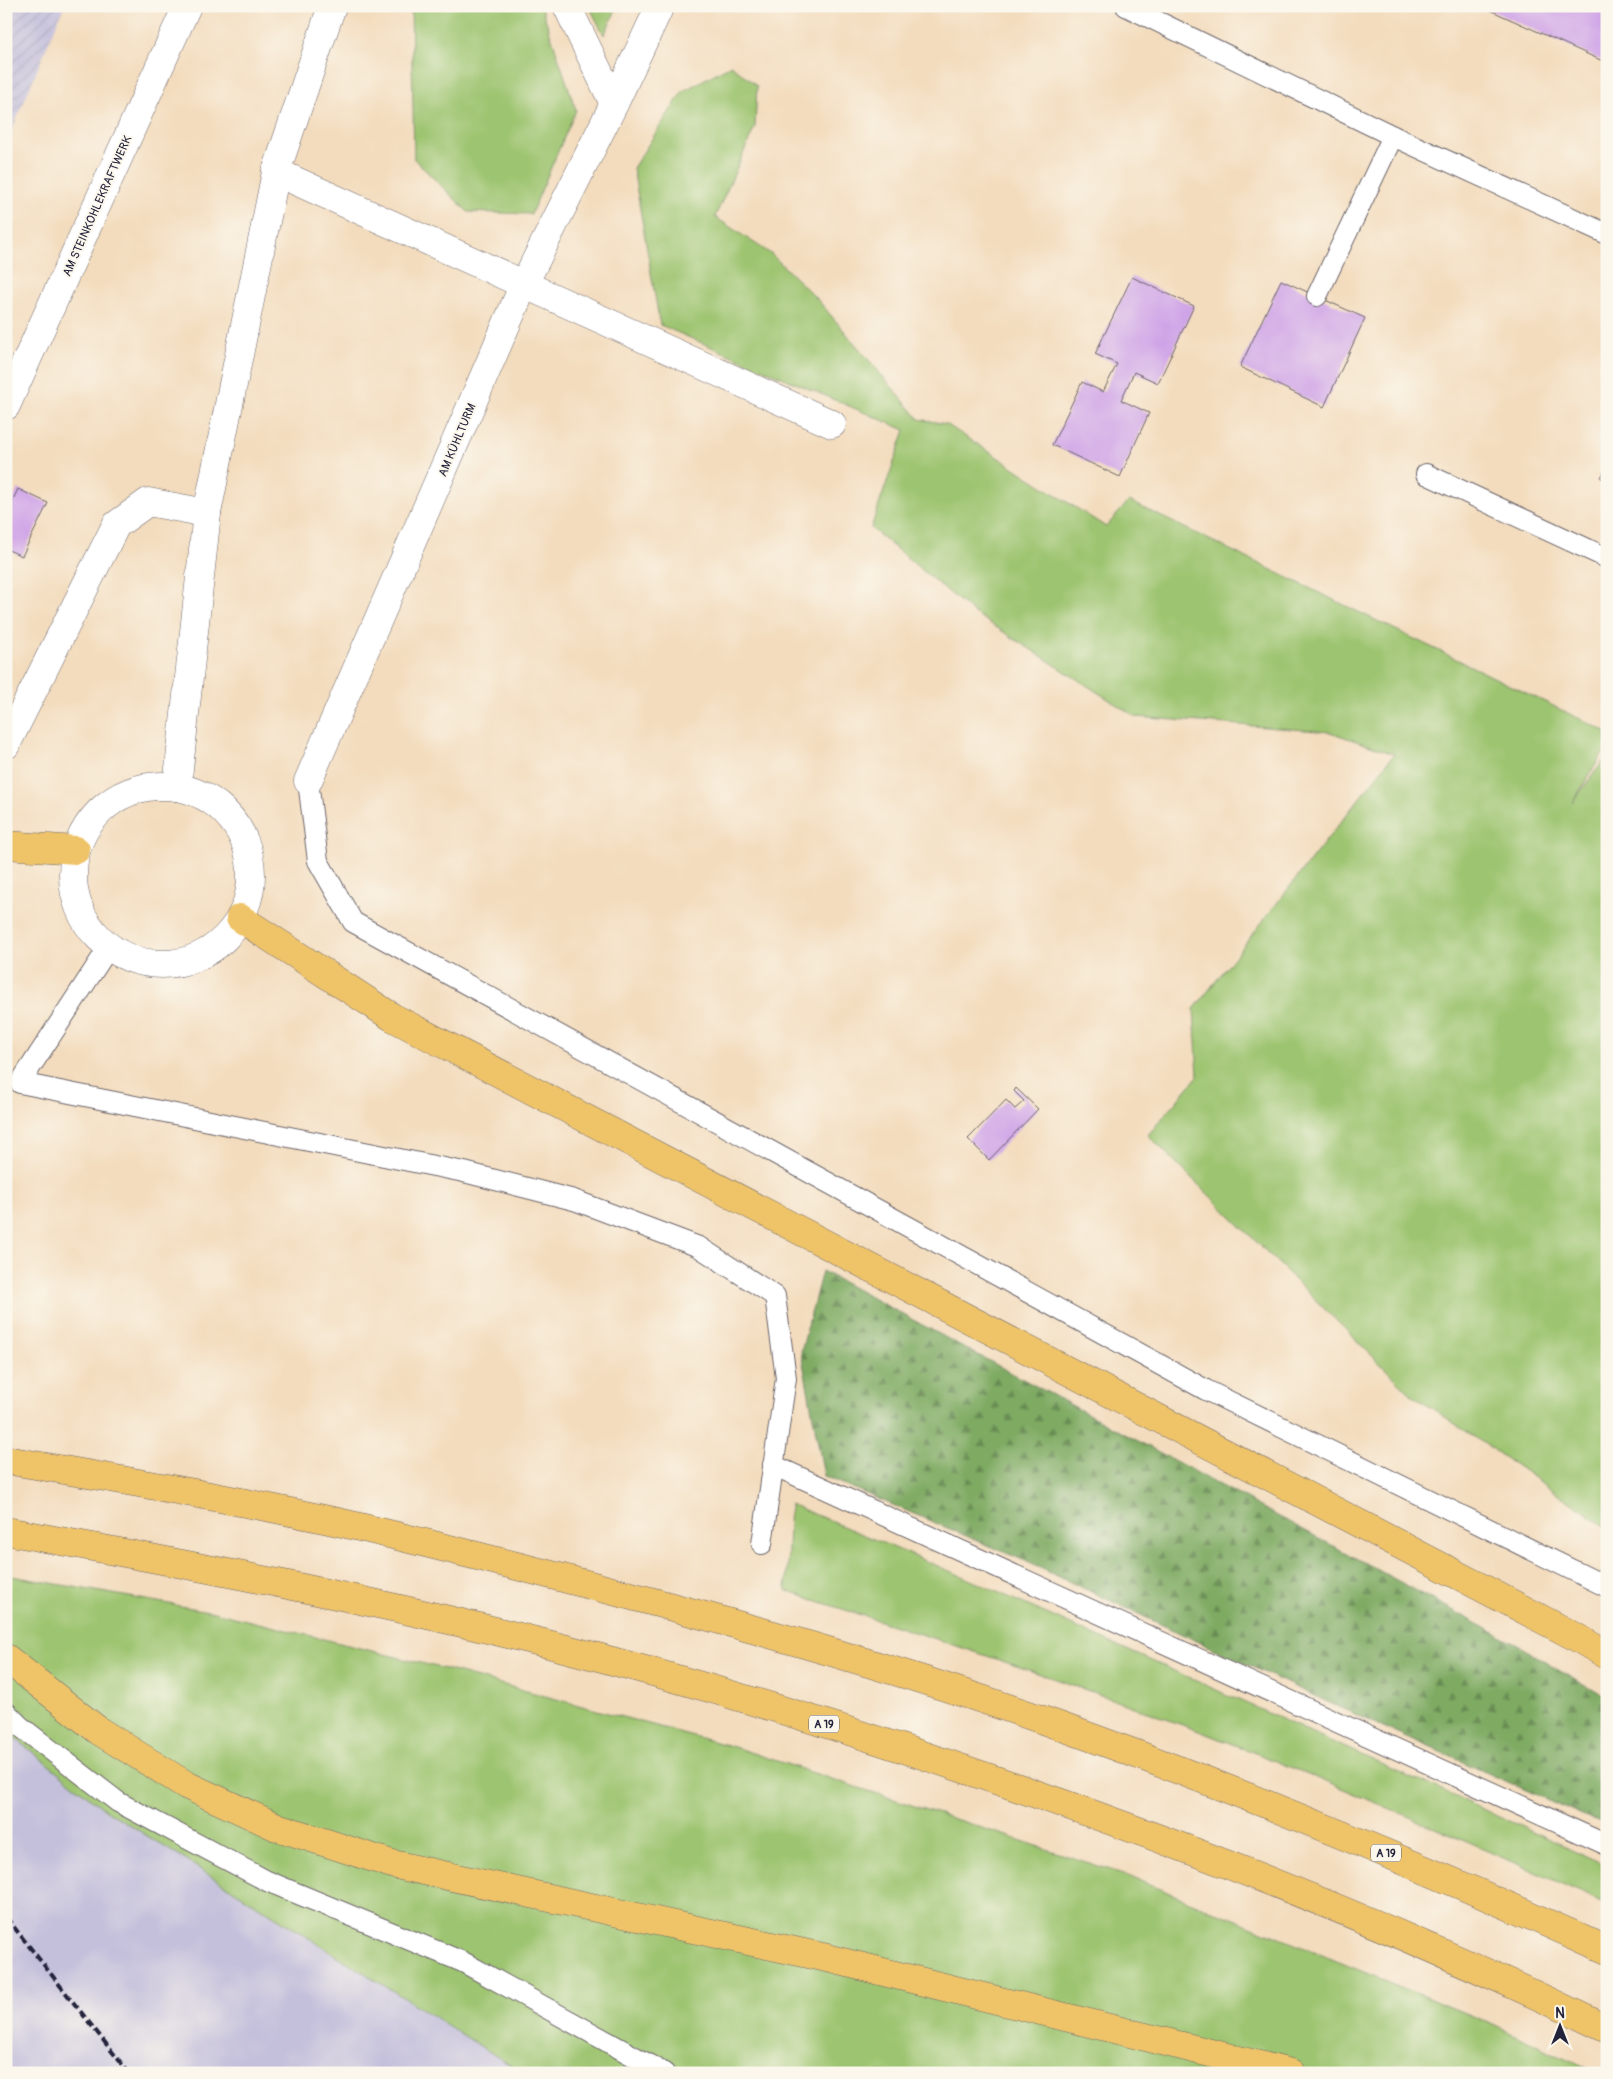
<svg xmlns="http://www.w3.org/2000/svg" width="1613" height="2079" font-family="Pangolin,sans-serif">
<defs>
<pattern id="industrial-furrows" width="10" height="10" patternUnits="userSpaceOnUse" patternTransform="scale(1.25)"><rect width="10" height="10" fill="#c4c0db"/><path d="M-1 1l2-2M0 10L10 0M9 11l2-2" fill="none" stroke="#a8a5bd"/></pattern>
<pattern id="forest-firs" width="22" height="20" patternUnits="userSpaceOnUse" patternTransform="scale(1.25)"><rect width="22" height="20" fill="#7eaa62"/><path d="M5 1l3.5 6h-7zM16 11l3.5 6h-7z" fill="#678a52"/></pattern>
</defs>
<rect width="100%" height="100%" fill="#fbf7ec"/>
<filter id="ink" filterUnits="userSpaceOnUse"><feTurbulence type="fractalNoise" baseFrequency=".02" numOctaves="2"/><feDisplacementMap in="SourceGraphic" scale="10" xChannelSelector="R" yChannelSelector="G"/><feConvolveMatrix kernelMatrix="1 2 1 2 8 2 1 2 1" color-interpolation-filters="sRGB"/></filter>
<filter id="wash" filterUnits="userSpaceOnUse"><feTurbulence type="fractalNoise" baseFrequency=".0096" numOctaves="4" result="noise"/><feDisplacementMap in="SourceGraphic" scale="20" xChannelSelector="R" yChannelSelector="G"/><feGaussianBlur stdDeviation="1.12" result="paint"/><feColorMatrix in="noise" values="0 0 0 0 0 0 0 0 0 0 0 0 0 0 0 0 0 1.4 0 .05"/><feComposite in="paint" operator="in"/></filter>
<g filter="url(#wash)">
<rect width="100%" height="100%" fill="#f3dcbd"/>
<path fill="url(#industrial-furrows)" d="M6,6h58l-58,138z"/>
<path fill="#c4c0db" d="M6,1731l97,77 420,265h-517z"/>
<g fill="#9dc470" stroke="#607356">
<path d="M411,6h130l35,104 -45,104 -63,-2 -54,-53z"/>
<path d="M589,6h29l-14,29z"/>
<path d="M731,65l26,21 -2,41 -40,90 56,37 46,45 102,120 27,5 160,103 23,-26 478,231v15l-35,56 35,-47v771l-196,-133 -263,-259 50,-59 -4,-67 200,-255 -64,-22 -194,-15 -162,-104 -103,-85 34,-98 -245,-105 -27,-157 50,-77z"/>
<path d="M790,1504l174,73 643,288v39c-153,-68 -307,-137 -465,-194 -117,-43 -237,-81 -356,-119z"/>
<path d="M6,1575l208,37 227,56 293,79 389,127 371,151 101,48h-1072l-420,-265 -97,-77z"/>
</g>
<path fill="url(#forest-firs)" stroke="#50664e" d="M822,1271l701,377 84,50v128l-284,-126 -300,-140 -199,-84 -23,-124z"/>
<g id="blocks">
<g fill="#cea2e7">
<path d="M1481,6h126v57z"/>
<path d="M1132,277l62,29 -36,77 -24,-11 -13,28 28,13 -29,64 -68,-32 30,-63 21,10 14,-28 -22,-10z"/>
<path d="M1281,280l84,38 -41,89 -84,-40z"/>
<path d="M1607,465v15l-6,-2z"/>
<path d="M18,489l30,14 -26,53 -16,-7v-34z"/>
<path d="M1016,1088l22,21 -49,51 -21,-21 38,-39 9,9 9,-8 -10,-10z"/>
</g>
</g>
</g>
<g filter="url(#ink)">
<use href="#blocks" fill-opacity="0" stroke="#6b6368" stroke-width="1"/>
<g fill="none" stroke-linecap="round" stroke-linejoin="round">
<g stroke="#6b6368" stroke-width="22">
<g id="lane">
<path d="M1126,6l267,130 214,98"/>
<path d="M1317,296l76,-160"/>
<path d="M1426,474l181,84"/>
<path d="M308,781l10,80 35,61 853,468 401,197"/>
<path d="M109,947l-89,136 444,89 110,28 125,47 76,49 11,82 -24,166"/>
<path d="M773,1465l834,380"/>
<path d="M6,1712l15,15 97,75 149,79 196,81 201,111"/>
</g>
</g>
<g stroke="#6b6368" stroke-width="29">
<g id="street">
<path d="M567,6l47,98"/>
<path d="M276,172l556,252"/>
<path d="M6,406l181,-400"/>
<path d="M6,745l110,-220 32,-23 59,11"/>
<path d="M308,781l216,-497 90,-180 46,-98"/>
<circle cx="162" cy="875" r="89"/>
<path d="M177,787l30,-274 69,-341 56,-166"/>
</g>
</g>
<g stroke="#6b6368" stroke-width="29">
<g id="highway">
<path d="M6,845l70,5"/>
<path d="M240,918l152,99 1182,619 33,19"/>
<path d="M6,1460c111,19 222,38 332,62 96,22 191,47 286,72 139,37 277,76 413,124 193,68 383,147 570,232"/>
<path d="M6,1531c180,33 360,67 538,112 158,40 314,89 469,143 202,70 401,149 594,243"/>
<path d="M6,1658l93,73 87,54 91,42 115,37 435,94 464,115"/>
</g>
</g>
<use href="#lane" stroke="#fff" stroke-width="20"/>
<use href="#street" stroke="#fff" stroke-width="28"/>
<use href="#highway" stroke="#efc469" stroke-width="28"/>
<path stroke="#22223b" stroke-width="4" stroke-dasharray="8 4" stroke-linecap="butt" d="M6,1917l123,156"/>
</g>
</g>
<g text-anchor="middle" stroke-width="4" stroke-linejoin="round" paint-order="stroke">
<g fill="#fbf7ec" stroke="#636270" stroke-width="1">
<rect x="809" y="1715.5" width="30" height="17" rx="4"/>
<rect x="1371" y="1844.5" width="30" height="17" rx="4"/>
</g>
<g font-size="11" font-weight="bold" fill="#22223b">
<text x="824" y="1728">A 19</text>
<text x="1386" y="1857">A 19</text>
</g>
<g font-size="12" fill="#22223b" stroke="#fbf7ec">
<text transform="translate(97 206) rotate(-66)" y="4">AM STEINKOHLEKRAFTWERK</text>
<text transform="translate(457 440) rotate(-67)" y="4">AM KÜHLTURM</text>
</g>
</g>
<rect width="1613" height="2079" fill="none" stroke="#fbf7ec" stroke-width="25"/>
<g transform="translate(1560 2026)" stroke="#fbf7ec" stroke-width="4" paint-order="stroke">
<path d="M0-4L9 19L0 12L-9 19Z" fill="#22223b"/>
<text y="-8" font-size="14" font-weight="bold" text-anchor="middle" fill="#22223b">N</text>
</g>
</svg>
